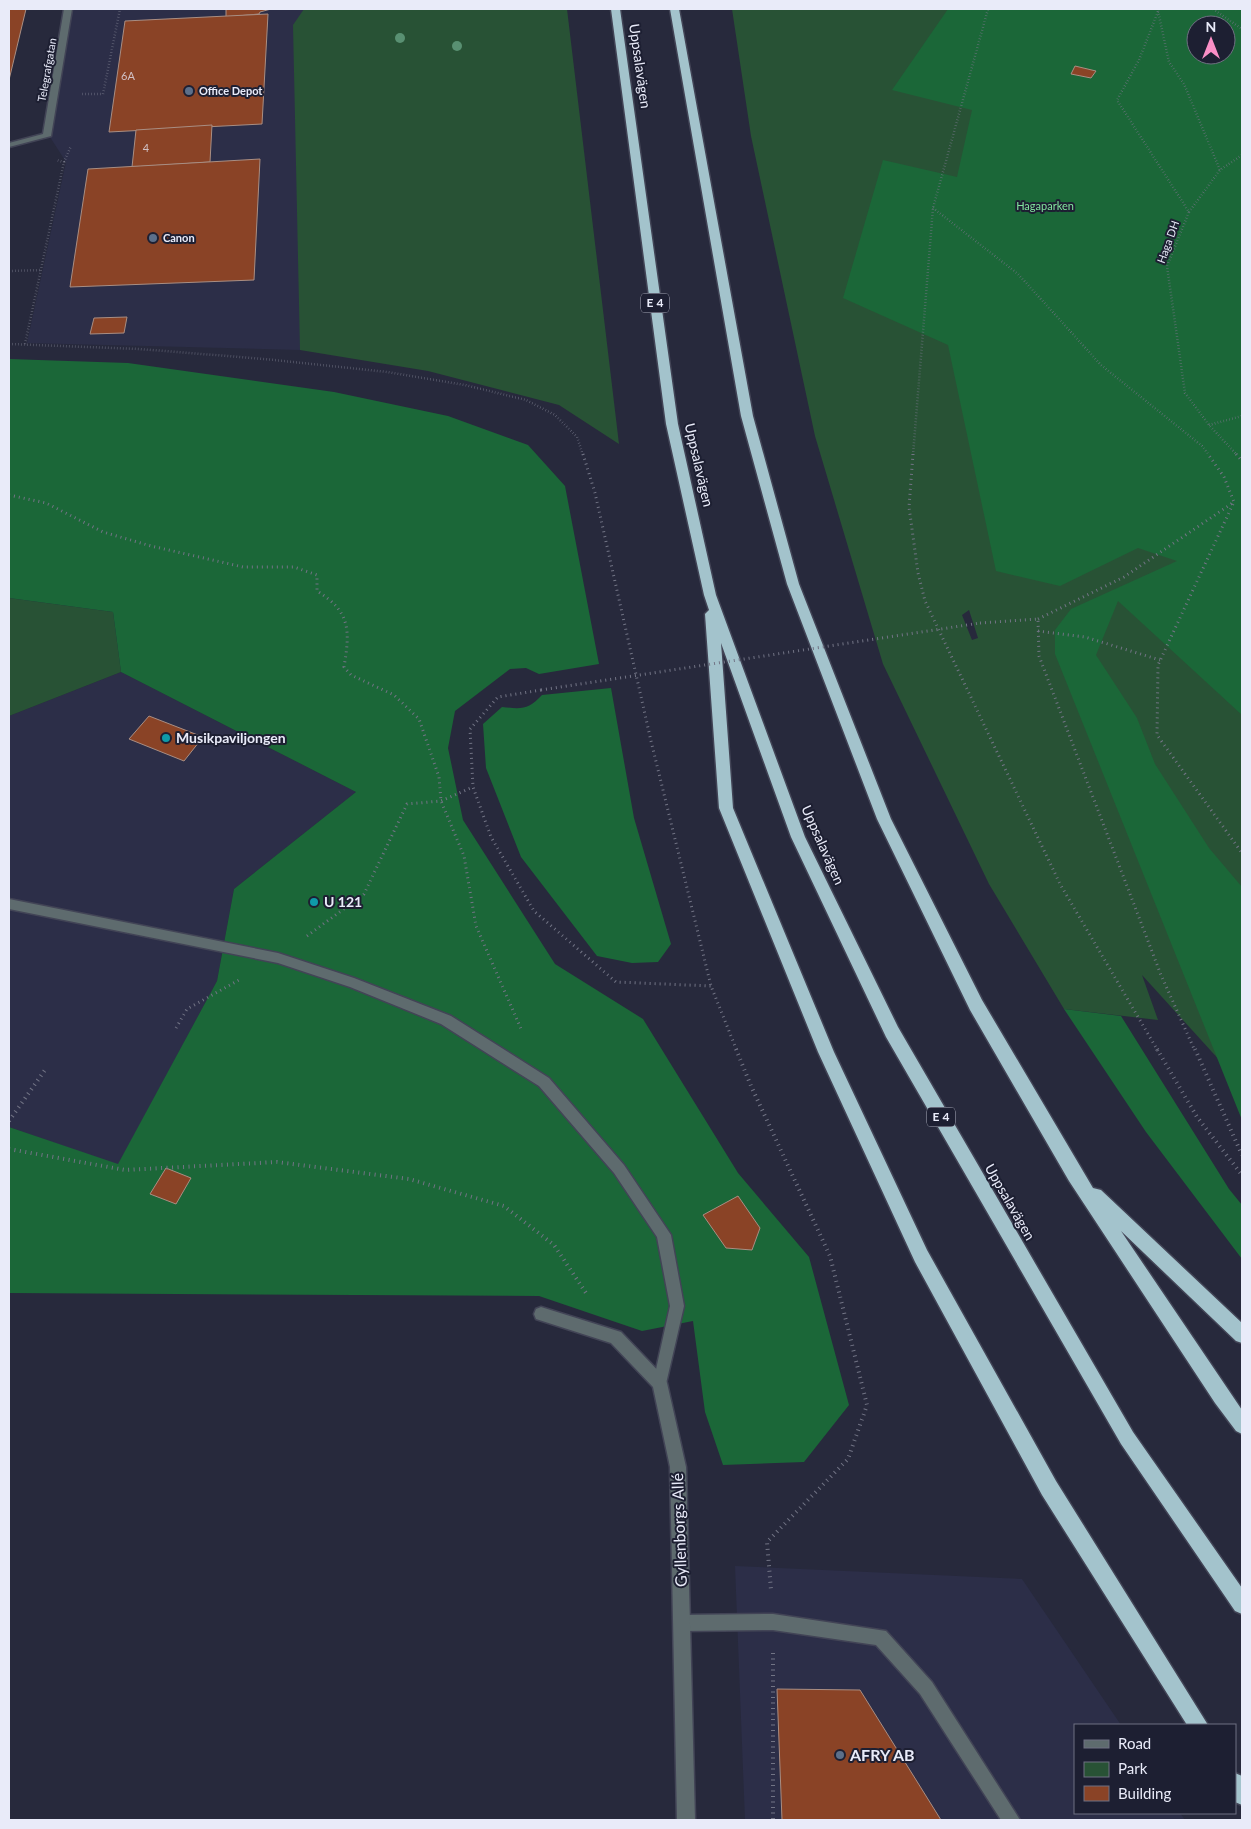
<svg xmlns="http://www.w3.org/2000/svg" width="1251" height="1829" font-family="Lato,sans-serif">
<rect width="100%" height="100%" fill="#27293c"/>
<g fill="#2c2e48">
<path d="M71,9h233l-4,341 -273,-7 39,-181 -16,-25z"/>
<path d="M121,672l235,120 -122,97 -17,92 -99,184 -109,-38v-411z"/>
<path d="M735,1566l287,13 99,146h-46v88h105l5,7h-440z"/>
</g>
<g fill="#285235" fill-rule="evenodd">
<path d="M304,9h263l52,435 -60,-39 -131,-34 -128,-21 -7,-325z"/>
<path d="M732,9h510v1076l-100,-110 16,45 -94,-11 -75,-125 -106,-220 -68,-228 -64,-300zM1196,25h30v30h-30zM969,610l9,28 -6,2 -10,-25z"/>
<path d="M9,598l104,14 8,60 -112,44z"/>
</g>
<g fill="#1b6738" fill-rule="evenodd">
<path d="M948,9h294v706l-124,-114 -22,54 41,63 18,46 54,84 33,39v233l-187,-466v-24l16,-21 106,-48 -39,-13 -78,38 -64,-15 -48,-226 -105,-47 40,-138 74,17 15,-67 -80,-20zM1196,25h30v30h-30z"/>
<path d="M9,359l119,4 206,29 114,24 80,29 37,41 34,178 -60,10 -13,-6 -16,1 -55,42 -7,37 15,72 92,144 88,55 95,154 71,84 40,148 -45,57 -81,3 -18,-53 -12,-91 -51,10 -103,-35 -530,-3v-166l109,37 99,-183 17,-92 122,-97 -235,-120 -8,-60 -104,-14z"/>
<path d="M611,688l23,130 37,126 -13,18 -26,1 -35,-7 -76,-99 -35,-89 -3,-44 19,-17c20,2 26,3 40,-12z"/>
<path d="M1064,1009l57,7 108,173 13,16v54l-96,-127z"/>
</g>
<g fill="#8a4326" stroke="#a98e83">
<path d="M9,9h17l-17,71z"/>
<path d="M226,9h45l-11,3 -1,2 -33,3z"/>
<path d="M268,14l-6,110 -153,8 16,-111z"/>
<path d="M1075,66l21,5 -5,7 -20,-4z"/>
<path d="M212,125l-2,37 -78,5 4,-37z"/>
<path d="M260,159l-6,121 -184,7 18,-118z"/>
<path d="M127,317l-3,16 -34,1 4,-16z"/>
<path d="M149,716l54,21 -19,24 -55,-22z"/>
<path d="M166,1168l25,10 -15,26 -26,-10z"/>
<path d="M738,1196l22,32 -8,22 -26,-2 -23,-33z"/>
<path d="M777,1689l83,1 81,130h-159z"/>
</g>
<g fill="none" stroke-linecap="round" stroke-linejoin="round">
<g stroke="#424456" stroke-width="3">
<g id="service">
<path d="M9,899l269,54 76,25 97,38 98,62 75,87 47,70 13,71 -19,82 -5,2 -5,-2 -2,-5 17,-77 -13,-69 -43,-64 -75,-87 -98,-62 -91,-37 -72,-24 -269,-54z"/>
<path d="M773,1614l113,17 46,51 88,138h-19l-81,-126 -44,-49 -103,-15 -91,1 -6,-2 -2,-6 2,-6 6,-2z"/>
</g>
</g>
<g stroke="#424456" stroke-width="3">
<g id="minor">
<path d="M64,9h8l-21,127 -42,11v-4l34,-9z"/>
<path d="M541,1307l80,25 44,46 2,5 19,84 9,353h-18l-7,-353 -17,-80 -42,-44 -75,-24 -2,-5 2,-5z"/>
</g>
</g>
<g stroke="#424456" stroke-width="3">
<g id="motorway">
<path d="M611,9h9l58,415 38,171 89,242 93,190 235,405 109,156v26l-7,-3 -114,-167 -235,-407 -95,-200 -70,-194 12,165 101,244 93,198 129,231 152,244h-21l-145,-230 -127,-233 -97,-210 -99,-244 -14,-194 4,-4 -5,-15 -38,-171z"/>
<path d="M670,9h9l74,407 46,168 92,235 91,181 111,188 8,2 141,133v20l-6,-2 -115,-110 121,179v24l-6,-3 -21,-28 -146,-222 -99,-171 -93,-191 -90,-235 -46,-168z"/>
<path d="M1235,1773l7,3v29l-7,-3z"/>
</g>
</g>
<g stroke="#727485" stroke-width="2.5" stroke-dasharray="0.5 2.5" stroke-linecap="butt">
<path d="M1159,9l-20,51 -22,40 72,112 -22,54 18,127 24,32 28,30"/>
<path d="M1213,9l29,20"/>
<path d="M1158,11l11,51 15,22 36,86"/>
<path d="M82,94h21l17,-85"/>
<path d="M64,162l7,-16"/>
<path d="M933,208l85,66 83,91 101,81 7,9"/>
<path d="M1189,212l31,-42 22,-15"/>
<path d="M9,271l32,-1"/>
<path d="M9,344l130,5 126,10 122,13 78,13 61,15 29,15 22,22 6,18"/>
<path d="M25,344l39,-182 -8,-2"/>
<path d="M1209,425l33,-9"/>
<path d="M913,455l20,-247 55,-199"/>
</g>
<g stroke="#727485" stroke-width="3" stroke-dasharray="1 4" stroke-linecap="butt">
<path d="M583,454l12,39 56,248 60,245 26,65"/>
<path d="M913,454l-4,53 9,66 7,28 135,283 98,167"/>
<path d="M1236,454l6,7"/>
<path d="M9,495l37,8 57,29 48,14 92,21h51l23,8v16c34,21 33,40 27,76l7,8 43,20 25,24 20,58 2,24 23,55 12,70 46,105"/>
<path d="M1233,504l-75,161 -1,70 85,118"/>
<path d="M1038,619l86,-42 110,-75 -10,-25 -16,-23"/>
<path d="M980,623l58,-4 1,37 122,319 34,76"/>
<path d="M1038,631l47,6 75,23"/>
<path d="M541,690l-43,7 -28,32 3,58 18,50 43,74 82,71 95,4"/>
<path d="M307,936l57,-42 43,-90 34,-3 32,-14"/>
<path d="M176,1028l11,-19 52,-29"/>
</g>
<g stroke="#727485" stroke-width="4" stroke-dasharray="1 4.5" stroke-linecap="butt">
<path d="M736,1049l15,37 79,170 37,149 -19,54 -81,83 4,48"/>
<path d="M1157,1049l40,68 45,58"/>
<path d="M1195,1049l47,106"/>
<path d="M9,1121l36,-51"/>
<path d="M9,1149l116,21 152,-8 132,17 95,27 50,39 34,51"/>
<path d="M773,1653v167"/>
</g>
<use href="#service" fill="#5e6b6e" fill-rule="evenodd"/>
<use href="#minor" fill="#5e6b6e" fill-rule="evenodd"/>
<use href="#motorway" fill="#a3c3cc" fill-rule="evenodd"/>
<path stroke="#727485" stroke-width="3" stroke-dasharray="1 4" stroke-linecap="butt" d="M541,690l439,-67"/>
</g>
<g fill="#599072">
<circle cx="400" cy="38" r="5"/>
<circle cx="457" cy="46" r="5"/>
</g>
<g fill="#5c6f8a" stroke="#1d1f32" stroke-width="2">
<circle cx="189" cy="91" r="5"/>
<circle cx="153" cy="238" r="5"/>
<circle cx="840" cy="1755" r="5"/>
</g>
<g fill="#0f9aa8" stroke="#1d1f32" stroke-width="2">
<circle cx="166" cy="738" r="5"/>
<circle cx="314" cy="902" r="5"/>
</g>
<g text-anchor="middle" stroke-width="4" stroke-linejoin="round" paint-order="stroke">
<g font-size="11" fill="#e9ebf9" stroke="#1d1f32">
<text transform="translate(47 70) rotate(-80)" y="4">Telegrafgatan</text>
<text transform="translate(1168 242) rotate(-70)" y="4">Haga DH</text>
</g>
<g font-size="11" fill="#d1c1c4">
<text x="128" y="80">6A</text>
<text x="146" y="152">4</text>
</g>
<g font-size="11" font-weight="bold" fill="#e9ebf9" stroke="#1d1f32" text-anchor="start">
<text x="199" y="95">Office Depot</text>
<text x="163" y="242">Canon</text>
</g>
<g font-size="11" fill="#82e49e" stroke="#1d1f32">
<text x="1045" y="210">Hagaparken</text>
</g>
<g fill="#1d1f32" stroke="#acaebd" stroke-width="1">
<rect x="641" y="293.5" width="28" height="19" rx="4"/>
<rect x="927" y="1107.5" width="28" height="19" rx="4"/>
</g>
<g font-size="12" font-weight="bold" fill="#e9ebf9">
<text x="655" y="307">E 4</text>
<text x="941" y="1121">E 4</text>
</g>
<g font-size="14" fill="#e9ebf9" stroke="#1d1f32">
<text transform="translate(640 66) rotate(82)" y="5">Uppsalavägen</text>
<text transform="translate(699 465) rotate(77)" y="5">Uppsalavägen</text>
<text transform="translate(823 845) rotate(66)" y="5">Uppsalavägen</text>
<text transform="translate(1010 1202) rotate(60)" y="5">Uppsalavägen</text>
</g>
<g font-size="14" font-weight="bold" fill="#e9ebf9" stroke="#1d1f32" text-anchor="start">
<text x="176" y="743">Musikpaviljongen</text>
<text x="324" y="907">U 121</text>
</g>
<g font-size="16" fill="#e9ebf9" stroke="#1d1f32">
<text transform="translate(679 1530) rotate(-92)" y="6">Gyllenborgs Allé</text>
</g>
<g font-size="16" font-weight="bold" fill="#e9ebf9" stroke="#1d1f32" text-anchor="start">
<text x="850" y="1761">AFRY AB</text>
</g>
</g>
<rect width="1251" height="1829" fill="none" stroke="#e9ebf9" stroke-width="20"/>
<rect x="1074" y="1724" width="162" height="90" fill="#1d1f32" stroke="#6f7182"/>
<rect x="1084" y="1740" width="25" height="8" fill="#5e6b6e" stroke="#6f7182"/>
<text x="1118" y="1749" font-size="15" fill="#e9ebf9">Road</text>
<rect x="1084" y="1762" width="25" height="15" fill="#285235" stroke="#6f7182"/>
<text x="1118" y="1774" font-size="15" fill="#e9ebf9">Park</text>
<rect x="1084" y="1786" width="25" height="15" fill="#8a4326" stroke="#6f7182"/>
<text x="1118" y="1799" font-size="15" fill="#e9ebf9">Building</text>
<g transform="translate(1211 40)"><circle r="24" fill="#1d1f32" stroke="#6f7182"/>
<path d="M0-4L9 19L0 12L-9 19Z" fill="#fa8fc6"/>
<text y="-8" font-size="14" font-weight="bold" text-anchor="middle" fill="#e9ebf9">N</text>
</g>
</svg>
